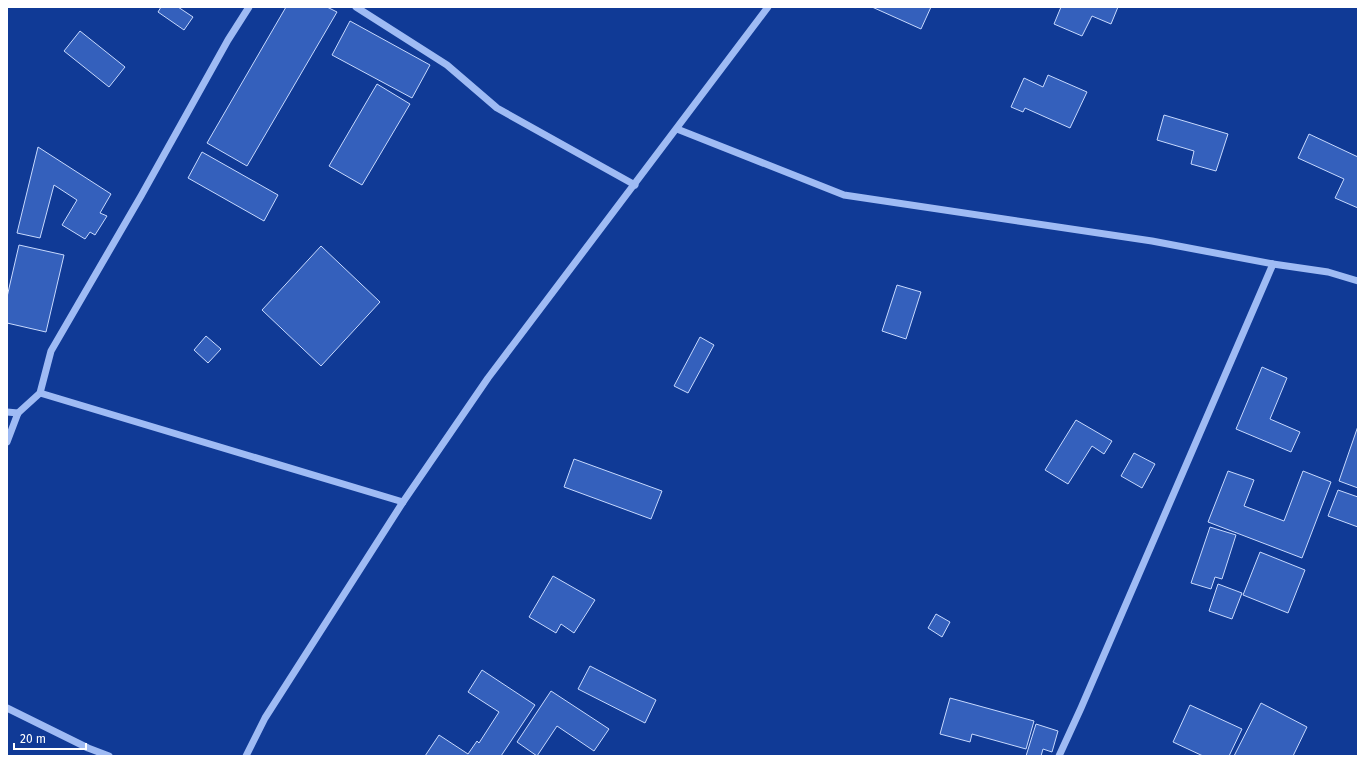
<svg xmlns="http://www.w3.org/2000/svg" width="1365" height="763" font-family="'Fira Sans',sans-serif">
<rect width="100%" height="100%" fill="#103a96"/>
<g fill="#3460bc" stroke="#c7d9fe">
<path d="M161,7h17l15,10 -9,13 -26,-18z"/>
<path d="M286,7h41l10,5 -90,154 -40,-23z"/>
<path d="M872,7h59l-10,22z"/>
<path d="M1061,7h57l-7,17 -19,-8 -10,20 -28,-12z"/>
<path d="M350,21l80,44 -18,33 -80,-43z"/>
<path d="M80,31l45,36 -16,20 -45,-36z"/>
<path d="M1048,75l39,17 -17,36 -45,-20 -2,4 -12,-5 13,-29 19,9z"/>
<path d="M377,84l33,20 -48,81 -33,-19z"/>
<path d="M1164,115l64,19 -12,37 -25,-7 3,-13 -37,-11z"/>
<path d="M1309,134l49,23v51l-23,-10 9,-19 -46,-21z"/>
<path d="M38,147l73,47 -11,19 7,3 -12,19 -5,-3 -5,7 -23,-14 15,-25 -23,-15 -14,53 -23,-5z"/>
<path d="M202,152l76,43 -14,26 -76,-43z"/>
<path d="M19,245l45,10 -18,77 -39,-9v-26z"/>
<path d="M321,246l59,56 -59,64 -59,-56z"/>
<path d="M897,285l24,7 -15,47 -24,-8z"/>
<path d="M206,336l15,13 -13,14 -14,-13z"/>
<path d="M700,337l14,8 -26,48 -14,-7z"/>
<path d="M1262,367l25,11 -17,41 30,13 -9,20 -55,-23z"/>
<path d="M1076,420l36,21 -8,13 -12,-8 -24,38 -23,-14z"/>
<path d="M1358,426v62l-19,-7z"/>
<path d="M1134,453l21,11 -13,24 -21,-12z"/>
<path d="M574,459l88,32 -11,28 -87,-32z"/>
<path d="M1228,471l26,9 -10,26 40,15 19,-50 28,11 -29,76 -94,-36z"/>
<path d="M1338,490l20,7v30l-30,-11z"/>
<path d="M1210,527l26,8 -14,44 -7,-2 -4,12 -20,-6z"/>
<path d="M1260,552l45,18 -17,43 -45,-18z"/>
<path d="M553,576l42,24 -21,33 -13,-9 -5,9 -27,-16z"/>
<path d="M1218,584l24,9 -10,26 -23,-8z"/>
<path d="M936,614l14,8 -8,15 -14,-9z"/>
<path d="M590,666l66,34 -11,23 -67,-34z"/>
<path d="M482,670l53,35 -34,51h-76l14,-21 29,19 9,-13 2,2 20,-31 -31,-20z"/>
<path d="M551,691l58,38 -15,22 -37,-25 -20,30 -20,-14z"/>
<path d="M950,698l84,23 -8,28 -54,-15 -2,8 -30,-8z"/>
<path d="M1261,703l46,24 -14,29h-59z"/>
<path d="M1190,705l52,24 -13,27h-26l-30,-14z"/>
<path d="M1036,724l22,7 -6,21 -9,-3 -2,7h-15z"/>
</g>
<g fill="none" stroke-linecap="round" stroke-linejoin="round">
<g stroke="#9fbbf4" stroke-width="7">
<path d="M356,7l91,58 50,43 138,77"/>
<path d="M677,129l167,66 308,46 121,23 55,8 30,9"/>
<path d="M40,393l363,109"/>
<path d="M7,412l11,1"/>
<path d="M7,442l11,-29 22,-20 11,-42 90,-155 87,-156 21,-33"/>
<path d="M7,708l81,40 21,8"/>
<path d="M246,756l19,-38 138,-216 85,-124 280,-371"/>
<path d="M1059,756l22,-48 192,-444"/>
</g>
</g>
<rect width="1365" height="763" fill="none" stroke="#ffffff" stroke-width="16"/>
<path d="M14 743v6h72v-6" fill="none" stroke="#ffffff" stroke-width="2"/>
<text x="20" y="743" font-size="12" fill="#ffffff" stroke="#103a96" stroke-width="3" paint-order="stroke">20 m</text>
</svg>
